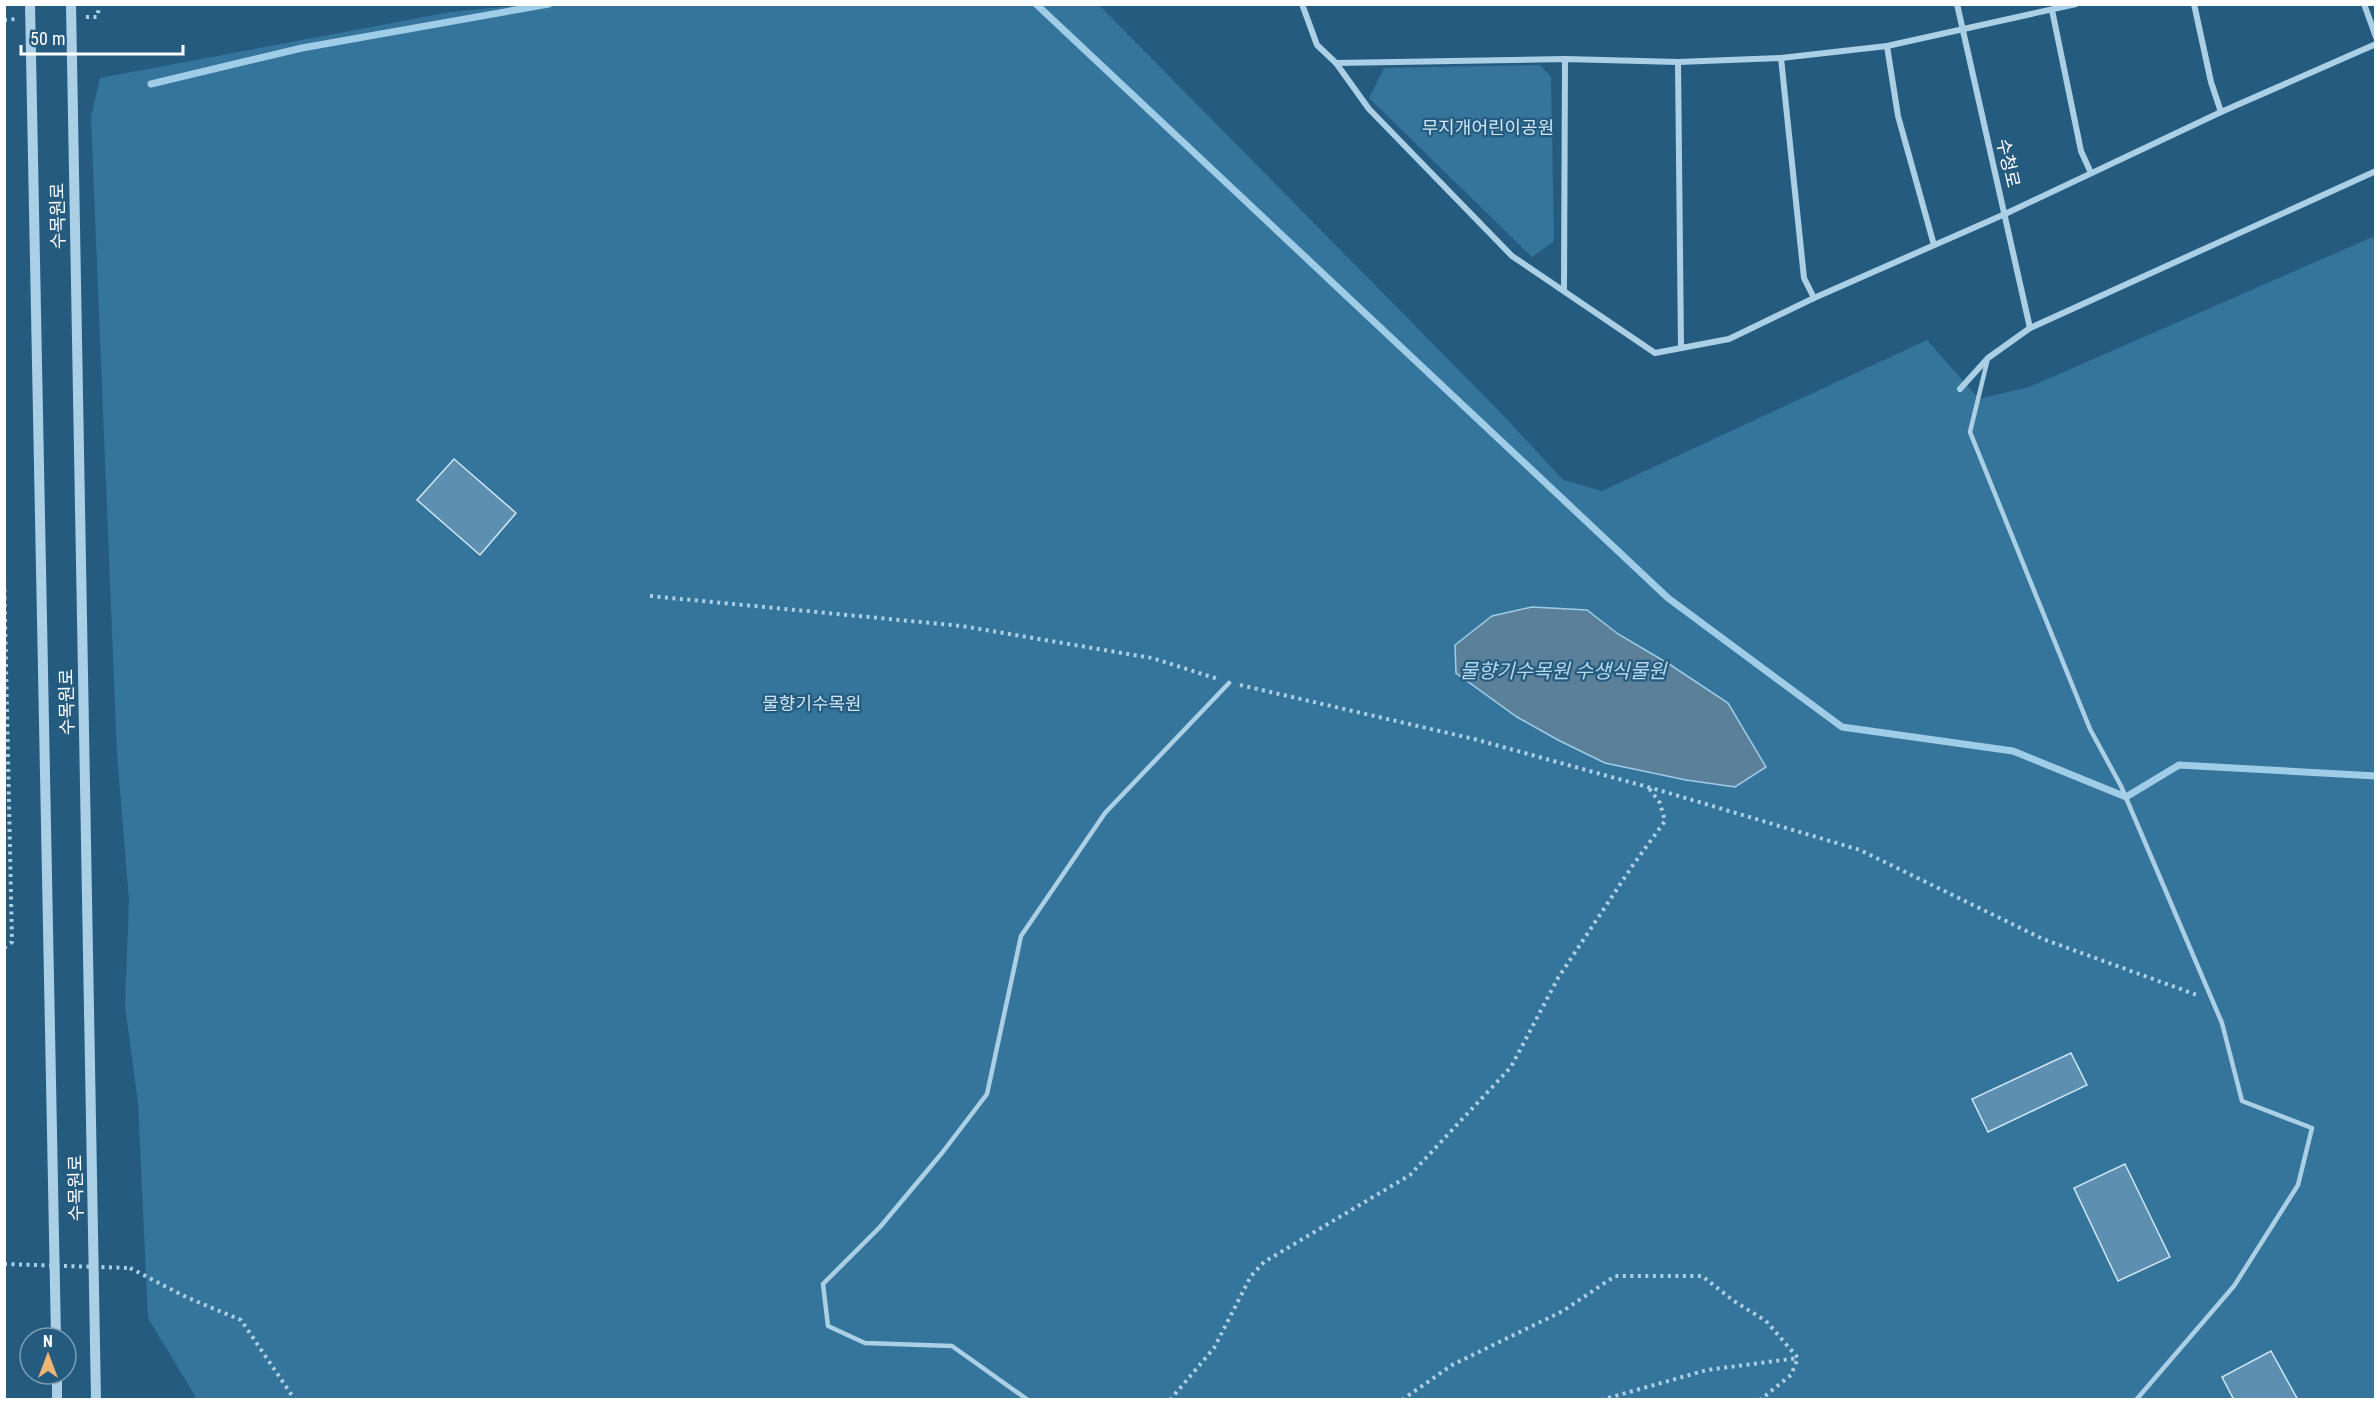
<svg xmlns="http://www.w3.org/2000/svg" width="2380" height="1404" font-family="'Roboto Condensed','Noto Sans KR',sans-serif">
<rect width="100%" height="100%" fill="#255b7f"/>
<g fill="#35749b">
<path d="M522,5h577l402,408 62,67 39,11 325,-151 52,59 50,-12 346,-151v1163h-2178l-49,-81 -10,-215 -13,-97 4,-106 -12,-146 -26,-637 9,-39 351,-66z"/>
<path d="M1540,65l11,12 3,164 -22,16 -163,-159 15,-30z"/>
</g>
<path fill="#5b819a" stroke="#9fcce7" stroke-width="1.5" d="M1532,607l55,3 31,24 51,30 59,39 38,64 -31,20 -49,-7 -81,-17 -47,-23 -41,-23 -61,-44 -1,-28 37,-29z"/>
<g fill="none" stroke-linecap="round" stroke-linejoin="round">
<g stroke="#9fcce7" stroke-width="7">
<path d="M1036,4l632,594 174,129 171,24 113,46 53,-32 197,11"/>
<path d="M151,84l151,-36 247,-44"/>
</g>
</g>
<g fill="#5d90b0" stroke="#cee6f5" stroke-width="1.5">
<path d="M454,459l62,54 -36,42 -63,-55z"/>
<path d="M2071,1053l16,32 -99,47 -16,-33z"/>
<path d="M2125,1164l45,93 -52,24 -44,-93z"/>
<path d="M2271,1351l27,49h-64l-12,-23z"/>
</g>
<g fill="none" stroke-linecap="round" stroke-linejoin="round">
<g stroke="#abd0e6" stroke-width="4" stroke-dasharray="3 4.5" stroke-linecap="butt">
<path d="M86,17h11l3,-13"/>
<path d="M4,20l12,-1"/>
<path d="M4,574l8,368 -8,6"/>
<path d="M650,596l312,30 190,32 66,21"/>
<path d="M1240,685l234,54 188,52 198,59 183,89 154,56"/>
<path d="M130,1268l56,29 55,23 54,80"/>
<path d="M1170,1400l44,-52 37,-72 13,-14 146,-87 101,-108 47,-89 75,-113 32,-44 -5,-18 -12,-16"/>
<path d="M1402,1400l50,-35 111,-54 52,-35h87l32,25 32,20 32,37 -7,17 -31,25"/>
<path d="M1601,1400l106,-30 91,-12"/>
</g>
<g stroke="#abd0e6" stroke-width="4.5">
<path d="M1988,358l-18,74 120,297 31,57 101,237 20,78 70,27 -14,57 -64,101 -98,114"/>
<path d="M1028,1400l-76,-54 -87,-3 -37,-17 -5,-42 57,-57 62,-74 45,-59 34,-158 84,-123 124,-130"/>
</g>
<g stroke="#abd0e6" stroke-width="6">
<path d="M1302,4l15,41 19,18 33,46 143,147 143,97 74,-14 85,-41 191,-84 216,-102 155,-68"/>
<path d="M1957,4l73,324"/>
<path d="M2194,4l17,78 10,30"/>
<path d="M2364,4l12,33"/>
<path d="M2052,10l29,141 10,22"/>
<path d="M1887,46l11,70 36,129"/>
<path d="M1781,58l23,220 10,20"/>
<path d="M1678,62l3,286"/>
<path d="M1336,63l229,-4 113,3 103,-4 106,-12 189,-42"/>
<path d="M1564,290l1,-231"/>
<path d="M1960,389l28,-31 42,-30 346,-157"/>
</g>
<g stroke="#abd0e6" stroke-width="10">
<path d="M30,4l26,1334"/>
<path d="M71,4l25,1396"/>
<path d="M57,1374v26"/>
</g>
<path stroke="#abd0e6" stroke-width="4" stroke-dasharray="3 4.5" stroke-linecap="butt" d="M4,1264l126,4"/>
</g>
<g text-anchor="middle" stroke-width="4.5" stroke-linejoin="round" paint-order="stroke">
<g font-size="18" fill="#cee6f5" stroke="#255b7f">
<text x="1488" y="134">무지개어린이공원</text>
<text x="812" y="710">물향기수목원</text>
</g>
<g font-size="18" fill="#fff" stroke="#255b7f">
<text transform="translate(2008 163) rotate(77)" y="6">수청로</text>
<text transform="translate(58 216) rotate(-91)" y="6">수목원로</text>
<text transform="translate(67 702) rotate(-91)" y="6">수목원로</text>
<text transform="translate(76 1188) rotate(-91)" y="6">수목원로</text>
</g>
<g font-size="20" font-style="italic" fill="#b7d9ee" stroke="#255b7f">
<text x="1563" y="678">물향기수목원 수생식물원</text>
</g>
</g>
<rect width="2380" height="1404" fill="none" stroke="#ffffff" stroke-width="12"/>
<g transform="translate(48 1356)"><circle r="28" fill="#255b7f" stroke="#7c9db2" stroke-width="1.5"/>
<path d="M0-4.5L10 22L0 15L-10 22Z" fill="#f0b570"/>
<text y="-9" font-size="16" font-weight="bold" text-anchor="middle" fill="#ffffff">N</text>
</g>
<path d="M21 45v9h162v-9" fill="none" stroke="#ffffff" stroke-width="3"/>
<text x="30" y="45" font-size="18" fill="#ffffff" stroke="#255b7f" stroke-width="4.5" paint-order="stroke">50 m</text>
</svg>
